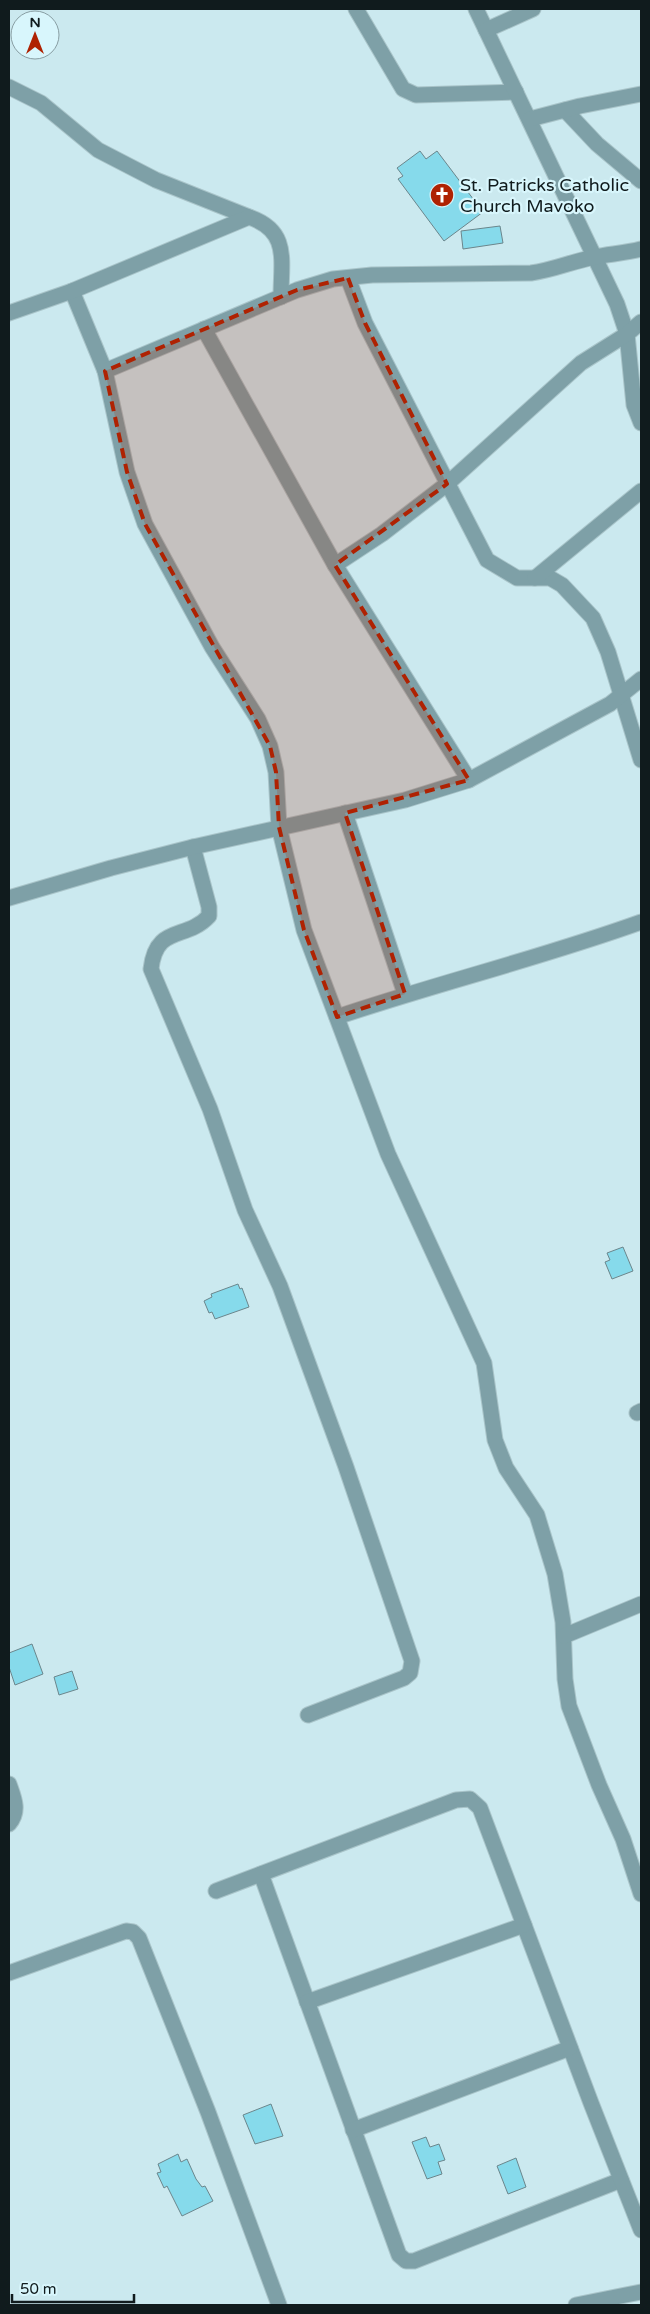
<svg xmlns="http://www.w3.org/2000/svg" width="650" height="2314" viewBox="0 0 650 2314" font-family="'Varela Round',sans-serif">
<style>
.building{fill:#86daeb;stroke:#6b868c}
.lines{fill:none;stroke-linecap:round;stroke-linejoin:round}
.street-casing{stroke:#a9c4c9;stroke-width:17}
.street{stroke:#7ea0a7;stroke-width:15}
.marked{fill:#af2202;fill-opacity:0.2;stroke:#af2202;stroke-width:4;stroke-dasharray:10 6;stroke-linejoin:round}
.labels{text-anchor:middle;dominant-baseline:central;stroke-width:4.5;stroke-linejoin:round;paint-order:stroke}
.poi-label{font-size:18px;fill:#101b1d;stroke:#d8f6fc;text-anchor:start}
</style>
<rect width="100%" height="100%" fill="#cbe9ef"/>
<g class="building">
<polygon points="420,151 426,159 437,151 483,212 444,241 398,179 403,176 397,168"/>
<polygon points="500,226 503,243 463,249 461,231"/>
<polygon points="623,1247 633,1271 612,1279 605,1262 610,1260 607,1253"/>
<polygon points="238,1284 240,1289 242,1288 249,1307 215,1319 212,1312 209,1313 204,1301 212,1297 211,1294"/>
<polygon points="32,1644 43,1674 15,1685 9,1667 9,1653"/>
<polygon points="72,1671 78,1689 59,1695 54,1677"/>
<polygon points="271,2104 283,2136 255,2144 243,2115"/>
<polygon points="426,2137 430,2147 439,2144 445,2160 438,2162 442,2174 427,2179 412,2142"/>
<polygon points="178,2154 181,2162 187,2159 196,2179 202,2187 205,2186 213,2201 182,2216 167,2186 164,2188 157,2173 161,2172 158,2164"/>
<polygon points="516,2158 526,2187 508,2194 497,2166"/>
</g>
<g class="lines">
<g class="street-casing">
<g id="street">
<polyline points="356,9 403,89 416,95 516,92"/>
<polyline points="476,9 617,304 627,334 634,405 641,423"/>
<polyline points="486,30 533,9"/>
<polyline points="9,87 41,103 98,150 156,180 249,217"/>
<polyline points="565,110 597,144 641,181"/>
<polyline points="530,119 580,106 641,94"/>
<polyline points="348,278 365,323 487,560 517,578 550,578 562,585 593,618 608,652 641,760"/>
<polyline points="72,291 105,371 127,472 145,524 212,647 258,719 270,746 276,772 279,827 304,930 388,1154 484,1363 495,1440 506,1468 537,1515 555,1574 563,1622 565,1679 569,1706 599,1785 623,1839 641,1894"/>
<path d="M9,313l63,-22 177,-74c41,14 32,43 32,80"/>
<polyline points="204,329 335,565 469,780"/>
<path d="M105,371l192,-81 36,-11 39,-4 159,-2c23,-3 42,-12 64,-16 15,-3 31,-4 46,-8"/>
<polyline points="335,565 382,534 447,484 581,363 627,334 641,322"/>
<polyline points="535,578 641,491"/>
<polyline points="345,813 405,994"/>
<path d="M193,847l16,60v9c-23,25 -53,8 -58,53l59,140 35,101 35,76 66,181 66,194 -2,12 -6,5 -96,37"/>
<polyline points="9,898 111,868 193,847 405,800 469,780 610,704 641,679"/>
<path d="M337,1017c101,-34 204,-59 304,-95"/>
<polyline points="637,1413 641,1411"/>
<polyline points="564,1636 641,1604"/>
<path d="M9,1784c5,14 11,27 0,40"/>
<polyline points="261,1874 399,2255 406,2261 414,2261 621,2180"/>
<polyline points="216,1891 456,1800 470,1799 480,1808 591,2103 641,2230"/>
<polyline points="9,1973 126,1931 133,1932 139,1938 208,2112 279,2305"/>
<polyline points="307,2002 524,1925"/>
<polyline points="353,2130 570,2048"/>
<polyline points="576,2305 641,2292"/>
</g>
</g>
<use href="#street" class="street"/>
</g>
<path class="marked" d="M348,278l17,45 82,161 -112,81 134,215 -124,33 60,181 -68,23 -33,-87 -25,-103 -3,-55 -6,-26 -125,-222 -18,-52 -22,-101 192,-81z"/>
<defs>
<g id="church-disc" transform="scale(1.25)"><circle r="9.5" fill="#af2202" stroke="#d8f6fc"/><path d="M-1.2-6h2.4v3.5h3.3v2.4h-3.3V6h-2.4V-.1h-3.3v-2.4h3.3Z" fill="#fff"/></g>
</defs>
<g fill-rule="evenodd">
<use href="#church-disc" x="442" y="195"/>
</g>
<g class="labels">
<g class="poi-label">
<text x="460" y="185">St. Patricks Catholic<tspan x="460" dy="21">Church Mavoko</tspan></text>
</g>
</g>
<rect width="650" height="2314" fill="none" stroke="#101b1d" stroke-width="20"/>
<g transform="translate(35 35)"><circle r="24" fill="#d8f6fc" stroke="#889ea3"/>
<path d="M0-4L9 19L0 12L-9 19Z" fill="#af2202"/>
<text y="-8" font-size="14" font-weight="bold" text-anchor="middle" fill="#101b1d">N</text>
</g>
<path d="M12 2294v8h122v-8" fill="none" stroke="#101b1d" stroke-width="2.5"/>
<text x="20" y="2294" font-size="15" fill="#101b1d" stroke="#d8f6fc" stroke-width="4" paint-order="stroke">50 m</text>
</svg>
